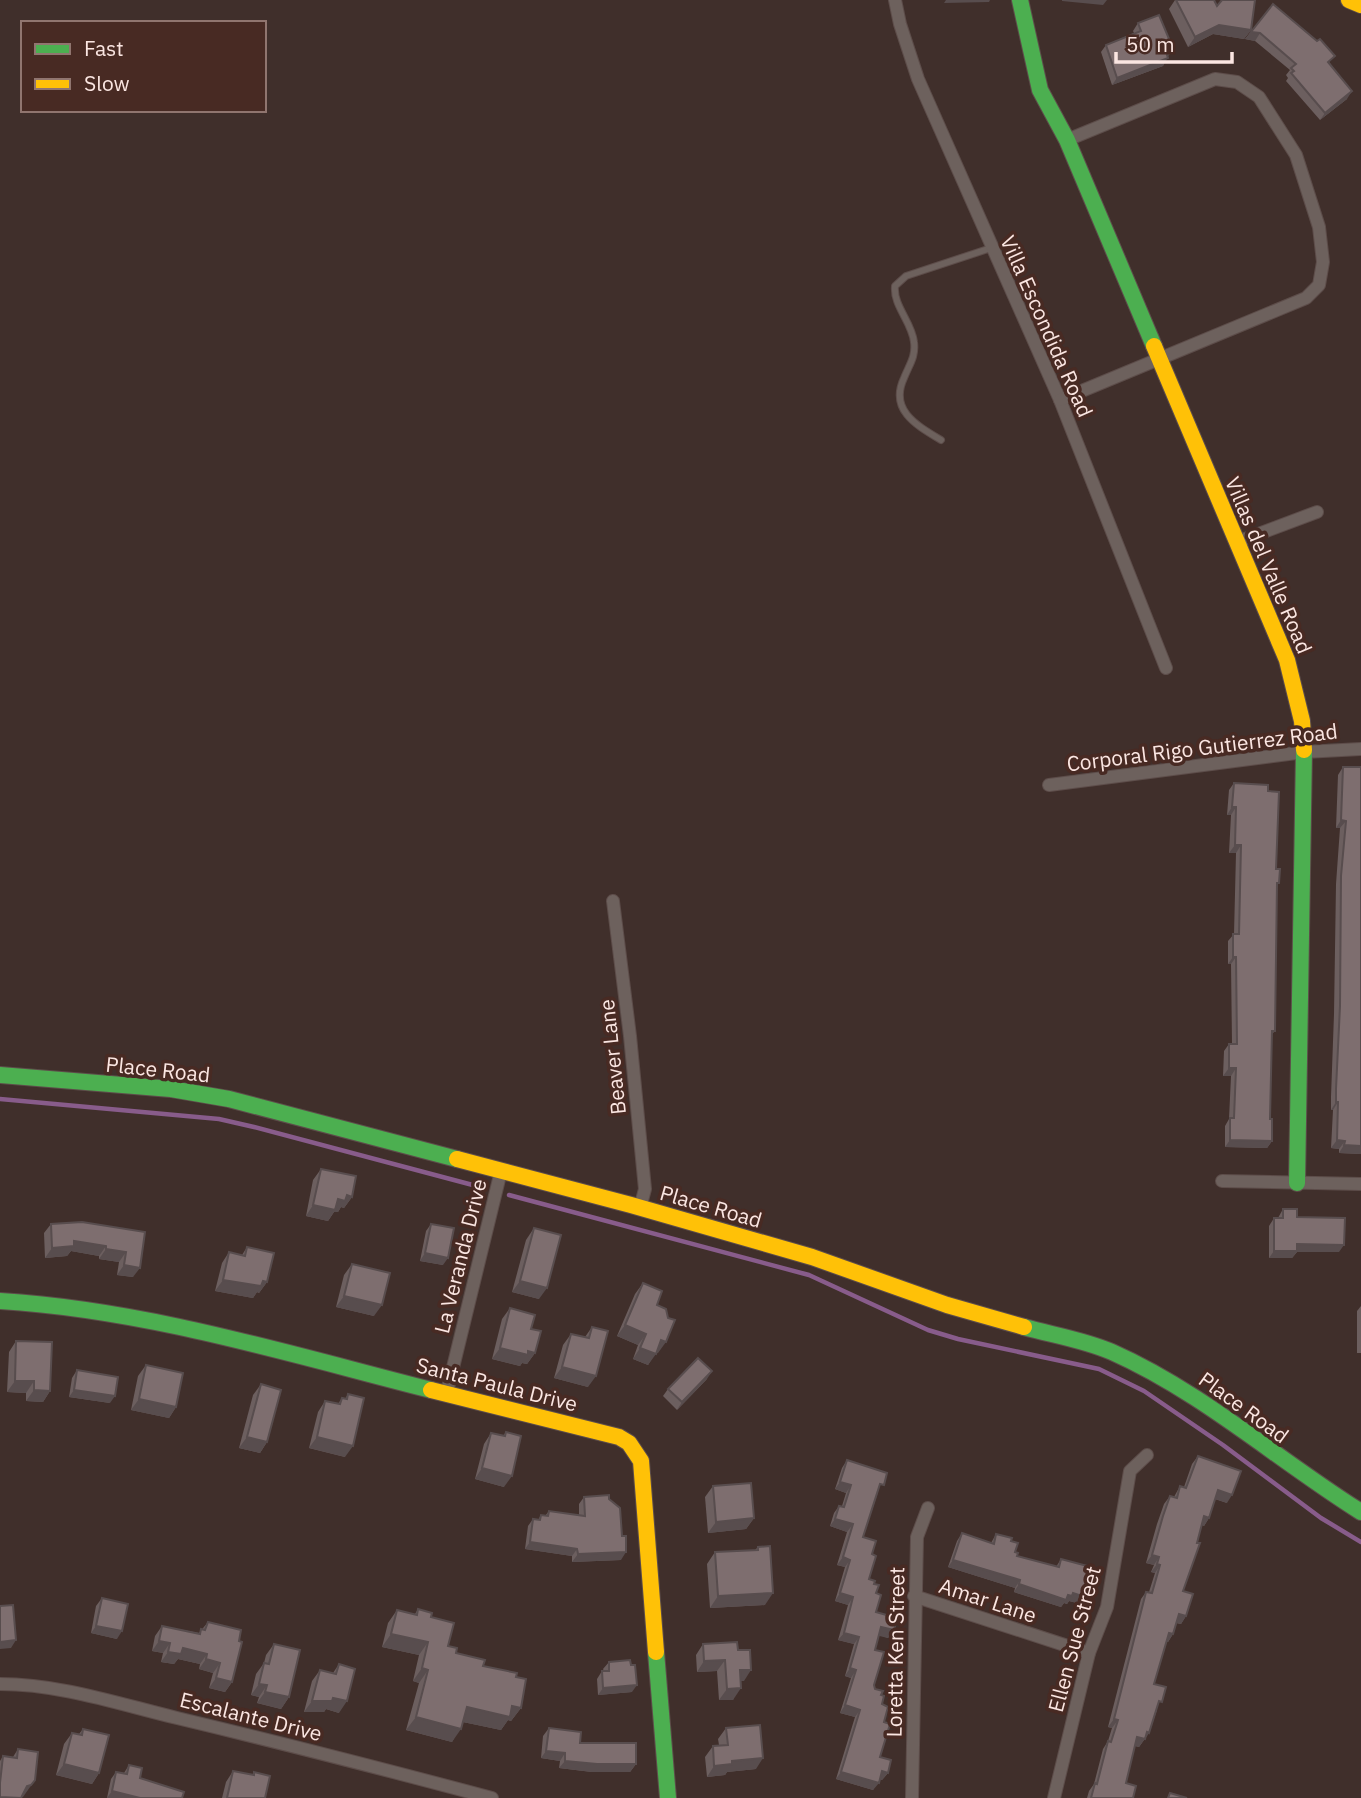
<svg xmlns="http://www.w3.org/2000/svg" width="1361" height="1798" viewBox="0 0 1361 1798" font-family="'IBM Plex Sans',sans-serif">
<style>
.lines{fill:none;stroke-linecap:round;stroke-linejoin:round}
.stream{stroke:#885c8b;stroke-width:4.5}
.lane-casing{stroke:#5d4d4a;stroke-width:8}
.street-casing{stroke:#5d4d4a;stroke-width:14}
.fast-casing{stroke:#5d4d4a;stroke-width:18}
.slow-casing{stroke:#5d4d4a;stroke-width:18}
.lane{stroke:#6d615d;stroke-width:6}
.street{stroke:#6d615d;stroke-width:12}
.fast{stroke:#4caf50;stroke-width:16}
.slow{stroke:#ffc107;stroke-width:16}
.wall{fill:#6c5f5f}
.shaded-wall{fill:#584d4e}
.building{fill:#7e6e6f;stroke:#584d4e;stroke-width:2}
.labels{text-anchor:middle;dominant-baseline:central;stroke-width:7;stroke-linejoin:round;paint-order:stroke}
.street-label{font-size:21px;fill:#fbe6e2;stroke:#482a23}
</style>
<rect width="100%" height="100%" fill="#402f2b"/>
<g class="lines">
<g class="stream">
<polyline points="0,1099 219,1119 254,1127 484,1188"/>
<polyline points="509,1195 809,1275 928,1330 958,1339 1099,1369 1144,1391 1223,1445 1321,1518 1361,1542"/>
</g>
<g class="lane-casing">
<path id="lane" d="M941,440c-25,-15 -52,-30 -37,-62 5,-13 12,-21 10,-36 -2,-20 -21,-36 -19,-56l11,-10 85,-28"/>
</g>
<g class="street-casing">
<g id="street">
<polyline points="895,0 900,24 918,79 1060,400 1166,668"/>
<polyline points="1060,400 1306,298 1319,285 1323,262 1319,227 1296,155 1259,97 1237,82 1215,79 1067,140"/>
<polyline points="1237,542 1317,512"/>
<polyline points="1049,785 1304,752 1361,749"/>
<polyline points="613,901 630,1036 645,1189 640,1208"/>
<polyline points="1222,1181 1361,1184"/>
<polyline points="447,1392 501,1171"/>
<polyline points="914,1596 1089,1653"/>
<path d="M0,1684c60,0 119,20 177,34 105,25 210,52 315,80"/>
<polyline points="912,1798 917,1537 928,1508"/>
<polyline points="1054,1798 1089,1653 1107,1607 1130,1471 1147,1455"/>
</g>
</g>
<g class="fast-casing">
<g id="fast">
<polyline points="1020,0 1040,90 1067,140 1154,346"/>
<polyline points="0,1075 171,1089 229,1099 457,1159"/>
<polyline points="1297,1183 1304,750"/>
<path d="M0,1301c147,9 289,53 431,89"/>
<path d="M1024,1327c29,8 61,13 88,25 90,40 166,108 249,160"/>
<polyline points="656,1652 668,1798"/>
</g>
</g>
<g class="slow-casing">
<g id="slow">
<polyline points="1349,0 1361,5"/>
<polyline points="1154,346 1287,660 1302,721 1304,750"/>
<polyline points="457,1159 631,1205 812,1257 947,1305 1024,1327"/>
<polyline points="431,1390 619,1437 629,1443 641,1461 656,1652"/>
</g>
</g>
<use href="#lane" class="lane"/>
<use href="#street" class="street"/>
<use href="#fast" class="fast"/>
<use href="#slow" class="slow"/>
</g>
<g class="wall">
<polygon points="1175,0 1214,0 1217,6 1251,30 1244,39 1213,34 1188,47 1169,9"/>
<polygon points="1273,4 1330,63 1347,99 1320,120 1286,81 1288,78 1286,75 1290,70 1255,41 1245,39"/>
<polygon points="1138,23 1169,50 1163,66 1112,85 1101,52 1106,45 1134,33 1133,31"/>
<polygon points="1343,767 1361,767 1361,1154 1339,1153 1339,1149 1331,1148 1333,1110 1331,1110 1331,1097 1334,1014 1336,884 1340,828 1336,828 1338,775"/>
<polygon points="1234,783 1268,791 1276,869 1277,886 1275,1031 1272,1034 1270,1119 1272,1141 1267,1148 1225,1147 1225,1126 1229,1119 1231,1076 1223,1076 1224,1051 1229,1044 1232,1044 1231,964 1228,964 1228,941 1234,934 1236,853 1229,853 1231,815 1227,815 1229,790"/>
<polygon points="321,1169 352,1197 344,1208 341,1207 338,1212 334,1212 328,1221 306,1216 313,1180"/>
<polygon points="1283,1209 1297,1217 1339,1252 1297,1252 1292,1258 1269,1258 1269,1226 1274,1218 1278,1218"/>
<polygon points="51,1224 145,1232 133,1277 117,1275 119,1262 99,1259 99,1256 71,1251 67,1256 45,1258 44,1233"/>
<polygon points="431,1224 443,1265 420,1261 426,1231"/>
<polygon points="534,1228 539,1299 512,1292 526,1240"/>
<polygon points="247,1247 267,1282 259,1293 257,1292 253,1298 215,1291 222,1263 229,1252 242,1255"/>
<polygon points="352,1264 374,1316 336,1307 344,1275"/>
<polygon points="643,1283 657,1305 658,1353 656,1352 648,1365 633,1359 638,1345 617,1336 635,1294"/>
<polygon points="1361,1306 1361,1353 1357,1353 1357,1311"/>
<polygon points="510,1308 531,1329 535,1353 527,1364 522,1363 520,1366 492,1359 502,1319"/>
<polygon points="592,1327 588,1387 554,1378 563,1345 571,1334 585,1337"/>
<polygon points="16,1341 50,1391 43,1402 26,1401 26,1393 7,1392 9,1352"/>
<polygon points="146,1365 176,1407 169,1418 131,1410 138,1376"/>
<polygon points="77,1370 110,1403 69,1397 72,1378"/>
<polygon points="707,1379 677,1410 663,1396 668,1389"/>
<polygon points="261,1384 267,1442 260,1453 239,1448 253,1395"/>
<polygon points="348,1394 345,1457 309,1448 318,1412 325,1401 338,1404 342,1398 345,1399"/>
<polygon points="506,1432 504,1487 475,1479 484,1444 491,1433 503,1436"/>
<polygon points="1198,1456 1227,1503 1215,1499 1209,1518 1204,1526 1202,1525 1183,1591 1186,1616 1181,1624 1176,1623 1173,1634 1168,1642 1166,1642 1154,1684 1157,1710 1149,1733 1139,1747 1135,1746 1126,1783 1133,1798 1087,1798 1089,1791 1094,1784 1103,1749 1108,1741 1112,1728 1108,1727 1141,1599 1146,1592 1149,1592 1155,1573 1151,1572 1154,1565 1146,1563 1157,1524 1164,1504 1170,1496 1174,1497 1180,1486 1184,1487 1192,1464"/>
<polygon points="847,1460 878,1492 863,1537 872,1554 869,1579 874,1584 876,1593 876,1612 894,1630 888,1638 879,1635 875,1650 874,1685 875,1689 881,1695 884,1722 880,1757 888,1773 882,1780 880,1779 873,1790 836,1779 855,1717 840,1713 851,1678 845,1676 854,1644 838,1640 848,1605 835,1601 845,1567 837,1565 847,1532 830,1526 834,1513 839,1506 842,1506 846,1493 835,1489 842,1468"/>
<polygon points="713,1486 754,1518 746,1529 708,1533 705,1497"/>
<polygon points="584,1497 621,1560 572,1562 572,1556 525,1549 528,1526 533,1519 538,1520 541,1515 545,1516 549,1511 579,1515 579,1504"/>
<polygon points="962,1533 991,1543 996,1534 1011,1541 1017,1556 1056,1567 1061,1559 1077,1603 1069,1601 1067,1604 1064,1603 1061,1607 1014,1592 1015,1588 948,1567 957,1541"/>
<polygon points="758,1547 765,1605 710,1608 707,1564 715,1552 755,1550"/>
<polygon points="102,1598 117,1639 91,1633 96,1606"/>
<polygon points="418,1609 431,1617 448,1646 456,1653 483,1666 516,1677 521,1708 511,1721 508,1720 501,1730 463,1722 452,1742 406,1730 419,1683 413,1681 419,1655 382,1647 388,1623 397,1610 415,1614"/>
<polygon points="208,1622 239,1641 232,1682 225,1692 209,1688 213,1673 199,1669 200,1664 178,1659 174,1664 161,1662 163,1653 152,1651 155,1636 162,1626 199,1633"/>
<polygon points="274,1644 289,1697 281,1709 257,1703 259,1697 251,1695 256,1674 264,1663 266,1655"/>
<polygon points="703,1644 738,1650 744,1681 740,1681 733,1700 719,1700 717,1671 697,1672 696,1655"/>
<polygon points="609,1662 631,1665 632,1692 598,1695 597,1679 602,1671 604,1671 603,1669"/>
<polygon points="339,1664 339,1713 326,1709 324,1712 304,1712 312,1681 320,1670 333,1673"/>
<polygon points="549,1728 580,1743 636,1764 630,1772 592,1772 559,1768 560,1761 541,1758 543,1736"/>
<polygon points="726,1728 756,1769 727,1772 725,1775 707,1777 705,1757 713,1746 719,1745 718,1739"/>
<polygon points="83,1729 99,1773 92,1784 56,1775 64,1744 72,1733 79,1734"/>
<polygon points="18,1749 23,1797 0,1798 0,1761 3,1756 13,1757"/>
<polygon points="129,1765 140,1778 182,1798 107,1798 111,1779 116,1772 124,1773"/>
<polygon points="233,1771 252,1775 254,1772 265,1798 222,1798 226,1782"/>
</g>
<g class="shaded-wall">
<polygon points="946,0 990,0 989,2 944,3"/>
<polygon points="1062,0 1107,0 1103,5 1062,1"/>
<polygon points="1219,25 1251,30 1244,39 1213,34 1188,47 1195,37"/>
<polygon points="1251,32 1260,33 1255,41 1245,39"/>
<polygon points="1170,53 1163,66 1112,85 1117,78"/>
<polygon points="1352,91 1347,99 1320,120 1325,113"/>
<polygon points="1232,807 1236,807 1231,815 1227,815"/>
<polygon points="1341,820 1346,821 1340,828 1336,828"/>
<polygon points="1235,845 1241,845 1236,853 1229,853"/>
<polygon points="1233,957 1236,957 1231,964 1228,964"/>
<polygon points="1229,1068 1236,1068 1231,1076 1223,1076"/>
<polygon points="1336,1102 1338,1102 1333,1110 1331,1110"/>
<polygon points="1230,1140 1272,1141 1267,1148 1225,1147"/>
<polygon points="1337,1140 1345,1141 1339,1149 1331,1148"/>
<polygon points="1344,1145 1361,1146 1361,1154 1339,1153"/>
<polygon points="347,1195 352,1197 344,1208 341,1207 338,1212 334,1212 328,1221 306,1216 313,1205 338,1199"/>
<polygon points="74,1241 106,1246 99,1256 71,1251 67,1256 45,1258 52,1248"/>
<polygon points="1297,1244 1344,1245 1339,1252 1297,1252 1292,1258 1269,1258 1274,1251"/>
<polygon points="106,1249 126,1252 119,1262 99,1259"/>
<polygon points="425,1253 448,1258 443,1265 420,1261"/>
<polygon points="124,1265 140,1268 133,1277 117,1275"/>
<polygon points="223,1280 263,1281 267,1282 259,1293 257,1292 253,1298 215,1291"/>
<polygon points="520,1281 547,1288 539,1299 512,1292"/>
<polygon points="344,1296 382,1305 374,1316 336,1307"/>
<polygon points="625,1325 646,1334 638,1345 617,1336"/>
<polygon points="661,1340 666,1342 658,1353 654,1351"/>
<polygon points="500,1348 528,1351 535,1353 527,1364 522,1363 520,1366 492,1359"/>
<polygon points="640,1348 656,1354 648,1365 633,1359"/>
<polygon points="562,1367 596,1376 588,1387 554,1378"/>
<polygon points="712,1371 707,1379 677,1410 682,1402"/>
<polygon points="15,1381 34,1381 26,1393 7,1392"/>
<polygon points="34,1390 50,1391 43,1402 26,1401"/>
<polygon points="74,1390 115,1396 110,1403 69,1397"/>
<polygon points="139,1399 176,1407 169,1418 131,1410"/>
<polygon points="247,1437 267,1442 260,1453 239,1448"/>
<polygon points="317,1437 353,1446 345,1457 309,1448"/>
<polygon points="482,1468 512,1476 504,1487 475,1479"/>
<polygon points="840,1482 851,1485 846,1493 835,1489"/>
<polygon points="1218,1490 1232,1495 1227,1503 1212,1498"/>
<polygon points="1204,1516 1209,1518 1204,1526 1199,1524"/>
<polygon points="754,1518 746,1529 708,1533 716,1522"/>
<polygon points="835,1519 853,1524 847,1532 830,1526"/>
<polygon points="530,1542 577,1549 572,1556 525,1549"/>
<polygon points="626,1552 621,1560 572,1562 578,1554"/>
<polygon points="1152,1555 1159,1557 1154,1565 1146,1563"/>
<polygon points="843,1557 850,1560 845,1567 837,1565"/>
<polygon points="953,1560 1020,1580 1015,1588 948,1567"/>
<polygon points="1157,1564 1160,1565 1155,1573 1151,1572"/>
<polygon points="1019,1584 1068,1595 1073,1593 1082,1596 1077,1603 1069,1601 1067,1604 1064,1603 1061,1607 1014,1592"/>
<polygon points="773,1593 765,1605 710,1608 718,1596"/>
<polygon points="840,1593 853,1597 848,1605 835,1601"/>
<polygon points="1179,1614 1186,1616 1181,1624 1173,1622"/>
<polygon points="96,1626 122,1631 117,1639 91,1633"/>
<polygon points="881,1627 894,1630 888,1638 875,1635"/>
<polygon points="844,1633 859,1637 854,1644 838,1640"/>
<polygon points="1169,1633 1173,1634 1168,1642 1163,1641"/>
<polygon points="391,1634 428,1642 419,1655 382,1647"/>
<polygon points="16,1640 11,1648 0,1649 0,1642"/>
<polygon points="159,1641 170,1643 163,1653 152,1651"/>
<polygon points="183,1648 207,1654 200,1664 178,1659 174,1664 161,1662 168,1652"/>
<polygon points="206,1659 220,1663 213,1673 199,1669"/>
<polygon points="725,1660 717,1671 697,1672 704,1661"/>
<polygon points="422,1668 428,1670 419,1683 413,1681"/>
<polygon points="850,1668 856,1670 851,1678 845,1676"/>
<polygon points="740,1670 751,1670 744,1681 732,1681"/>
<polygon points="216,1678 232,1682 225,1692 209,1688"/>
<polygon points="259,1684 267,1685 259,1697 251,1695"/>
<polygon points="637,1685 632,1692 598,1695 603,1688"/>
<polygon points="741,1688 733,1700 719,1700 727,1689"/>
<polygon points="265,1692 289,1697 281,1709 257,1703"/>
<polygon points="333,1698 347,1701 339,1713 326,1709 324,1712 304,1712 312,1701"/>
<polygon points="845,1705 860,1710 855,1717 840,1713"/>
<polygon points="512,1706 521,1708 511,1721 508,1720 501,1730 458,1721 467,1707"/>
<polygon points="416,1717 461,1729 452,1742 406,1730"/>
<polygon points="1114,1719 1118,1720 1112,1728 1108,1727"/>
<polygon points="1147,1732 1149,1733 1139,1747 1132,1745 1137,1737"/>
<polygon points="546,1751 565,1753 560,1761 541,1758"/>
<polygon points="763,1758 756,1769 727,1772 725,1775 707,1777 714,1766 732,1761"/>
<polygon points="565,1761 636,1764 630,1772 592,1772 559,1768"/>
<polygon points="64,1764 99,1773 92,1784 56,1775"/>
<polygon points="882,1771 888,1773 882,1780 877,1778"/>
<polygon points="841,1772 879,1783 873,1790 836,1779"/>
<polygon points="35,1780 23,1797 19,1797 27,1786"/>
<polygon points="112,1791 140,1798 107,1798"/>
</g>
<g class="building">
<polygon points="1176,0 1214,0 1217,6 1222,0 1255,0 1251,30 1219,25 1195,37"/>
<polygon points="1273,4 1317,41 1320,39 1335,56 1328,62 1352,91 1325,113 1291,73 1294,71 1291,68 1296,64 1260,33 1251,32"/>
<polygon points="1159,15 1172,46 1168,48 1170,53 1167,55 1168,58 1117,78 1106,45 1141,31 1138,23"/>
<polygon points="1343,767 1361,767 1361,1146 1344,1145 1345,1141 1337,1140 1338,1102 1336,1102 1336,1089 1340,1006 1341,876 1346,821 1341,820"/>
<polygon points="1234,783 1268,785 1268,791 1279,792 1276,869 1280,869 1279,883 1277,883 1275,1031 1272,1031 1270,1119 1272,1119 1272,1141 1230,1140 1230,1118 1234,1118 1236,1068 1229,1068 1229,1044 1237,1044 1236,957 1233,957 1233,934 1239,934 1241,845 1235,845 1236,807 1232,807"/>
<polygon points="321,1169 356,1176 352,1197 347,1195 345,1201 338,1199 335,1210 313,1205"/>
<polygon points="1283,1209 1297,1209 1297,1217 1345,1218 1344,1245 1297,1244 1297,1251 1274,1251 1274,1218 1283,1218"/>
<polygon points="82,1222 145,1232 140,1268 124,1265 126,1252 106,1249 106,1246 74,1241 74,1246 52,1248 51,1224"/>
<polygon points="431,1224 454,1228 448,1258 425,1253"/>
<polygon points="534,1228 561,1235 547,1288 520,1281"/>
<polygon points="247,1247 274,1253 267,1282 263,1281 261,1286 223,1280 229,1252 245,1256"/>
<polygon points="352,1264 390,1273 382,1305 344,1296"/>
<polygon points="643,1283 662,1291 657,1305 666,1309 668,1318 675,1320 666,1342 661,1340 656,1354 640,1348 646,1334 625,1325"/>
<polygon points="510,1308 535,1315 531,1329 541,1331 535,1353 528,1351 528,1355 500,1348"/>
<polygon points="592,1327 608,1331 596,1376 562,1367 571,1334 589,1338"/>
<polygon points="16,1341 52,1342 50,1391 34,1390 34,1381 15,1381"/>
<polygon points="698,1358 712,1371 682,1402 668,1389"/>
<polygon points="146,1365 183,1373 176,1407 139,1399"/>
<polygon points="77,1370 118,1377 115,1396 74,1390"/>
<polygon points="261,1384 281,1390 267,1442 247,1437"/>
<polygon points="348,1394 364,1398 353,1446 317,1437 325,1401 340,1404 342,1398 347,1399"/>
<polygon points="506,1432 521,1436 512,1476 482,1468 491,1433 505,1436"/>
<polygon points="1198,1456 1241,1471 1232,1495 1218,1490 1209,1518 1204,1516 1197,1543 1200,1543 1183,1591 1193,1594 1186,1616 1179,1614 1173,1634 1169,1633 1154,1684 1166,1687 1162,1702 1159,1701 1149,1733 1147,1732 1145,1739 1137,1737 1126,1783 1136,1786 1133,1798 1091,1798 1095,1783 1097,1784 1108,1741 1111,1742 1118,1720 1114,1719 1146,1592 1152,1593 1160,1565 1157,1564 1159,1557 1152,1555 1163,1516 1170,1496 1177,1498 1180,1486 1186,1488"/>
<polygon points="847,1460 887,1473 884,1485 880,1484 863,1537 876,1541 872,1554 876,1556 869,1579 875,1581 874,1584 879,1585 876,1593 881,1595 876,1612 897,1618 894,1630 881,1627 875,1650 884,1652 874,1685 875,1689 883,1691 881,1695 884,1696 882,1704 888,1707 884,1722 890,1724 880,1757 891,1760 888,1773 882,1771 879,1783 841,1772 860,1710 845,1705 856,1670 850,1668 859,1637 844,1633 853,1597 840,1593 850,1560 843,1557 853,1524 835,1519 839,1506 844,1507 851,1485 840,1482"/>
<polygon points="751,1483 754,1518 716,1522 713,1486"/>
<polygon points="609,1495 609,1499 620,1508 622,1536 626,1536 626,1552 578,1554 577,1549 530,1542 533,1519 540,1520 541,1515 548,1516 549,1511 585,1516 584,1497"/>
<polygon points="962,1533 994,1544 996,1534 1012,1538 1011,1541 1018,1543 1015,1552 1018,1553 1017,1556 1059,1567 1061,1559 1091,1567 1082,1596 1073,1593 1072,1596 1068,1595 1066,1600 1019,1584 1020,1580 953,1560"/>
<polygon points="770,1546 773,1593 718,1596 715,1552 758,1550 758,1547"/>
<polygon points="102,1598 128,1604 122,1631 96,1626"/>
<polygon points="13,1605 16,1640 0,1642 0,1606"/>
<polygon points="418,1609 432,1613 431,1617 454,1623 448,1646 457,1648 456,1653 485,1660 483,1666 517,1673 516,1677 526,1679 521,1708 512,1706 510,1717 467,1707 461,1729 416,1717 428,1670 422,1668 428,1642 391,1634 397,1610 417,1615"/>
<polygon points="208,1622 241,1630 239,1641 242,1642 232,1682 216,1678 220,1663 206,1659 207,1654 183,1648 181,1654 168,1652 170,1643 159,1641 162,1626 200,1634 201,1629 205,1630"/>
<polygon points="737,1642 738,1650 750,1650 751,1670 740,1670 741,1688 727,1689 725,1660 704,1661 703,1644"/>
<polygon points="274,1644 300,1650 289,1697 265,1692 267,1685 259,1684 264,1663 269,1664"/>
<polygon points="630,1660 631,1665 635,1665 637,1685 603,1688 602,1671 609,1671 609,1662"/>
<polygon points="339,1664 355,1669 347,1701 333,1698 332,1701 312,1701 320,1670 336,1674"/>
<polygon points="760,1725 763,1758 732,1761 732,1764 714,1766 713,1746 728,1745 726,1728"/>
<polygon points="549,1728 581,1732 580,1743 636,1743 636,1764 597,1764 565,1761 565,1753 546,1751"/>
<polygon points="83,1729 109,1735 99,1773 64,1764 72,1733 82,1735"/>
<polygon points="18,1749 38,1752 35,1780 31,1785 27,1786 21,1798 0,1797 0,1783 3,1756 17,1758"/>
<polygon points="129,1765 142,1768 140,1778 184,1792 182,1798 140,1798 112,1791 116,1772 127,1774"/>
<polygon points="233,1771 254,1775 254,1772 270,1776 265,1798 227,1798"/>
<polygon points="1170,1793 1187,1798 1168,1798"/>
</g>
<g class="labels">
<g class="street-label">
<text transform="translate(1047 326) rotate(66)">Villa Escondida Road</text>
<text transform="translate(1269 565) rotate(67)">Villas del Valle Road</text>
<text transform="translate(1202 747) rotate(-7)">Corporal Rigo Gutierrez Road</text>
<text transform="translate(612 1057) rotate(-96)">Beaver Lane</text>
<text transform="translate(158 1069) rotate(6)">Place Road</text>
<text transform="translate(711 1206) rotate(16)">Place Road</text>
<text transform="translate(460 1256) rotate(-76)">La Veranda Drive</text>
<text transform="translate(497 1384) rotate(14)">Santa Paula Drive</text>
<text transform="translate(1244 1407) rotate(36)">Place Road</text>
<text transform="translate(988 1600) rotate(18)">Amar Lane</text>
<text transform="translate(1074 1639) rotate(-75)">Ellen Sue Street</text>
<text transform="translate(895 1652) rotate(-89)">Loretta Ken Street</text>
<text transform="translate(251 1716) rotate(14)">Escalante Drive</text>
</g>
</g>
<rect x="21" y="21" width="245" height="91" fill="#482a23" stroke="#90756f" stroke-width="2"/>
<rect x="35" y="44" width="35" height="10" fill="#4caf50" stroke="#90756f" stroke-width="2"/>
<text x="84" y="56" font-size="21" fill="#fbe6e2">Fast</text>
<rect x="35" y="79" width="35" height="10" fill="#ffc107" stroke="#90756f" stroke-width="2"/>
<text x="84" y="91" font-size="21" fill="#fbe6e2">Slow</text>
<path d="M1116 52v10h116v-10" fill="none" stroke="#fbe6e2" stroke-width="3.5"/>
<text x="1126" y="52" font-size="21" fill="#fbe6e2" stroke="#482a23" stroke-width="5" paint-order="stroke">50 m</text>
</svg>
